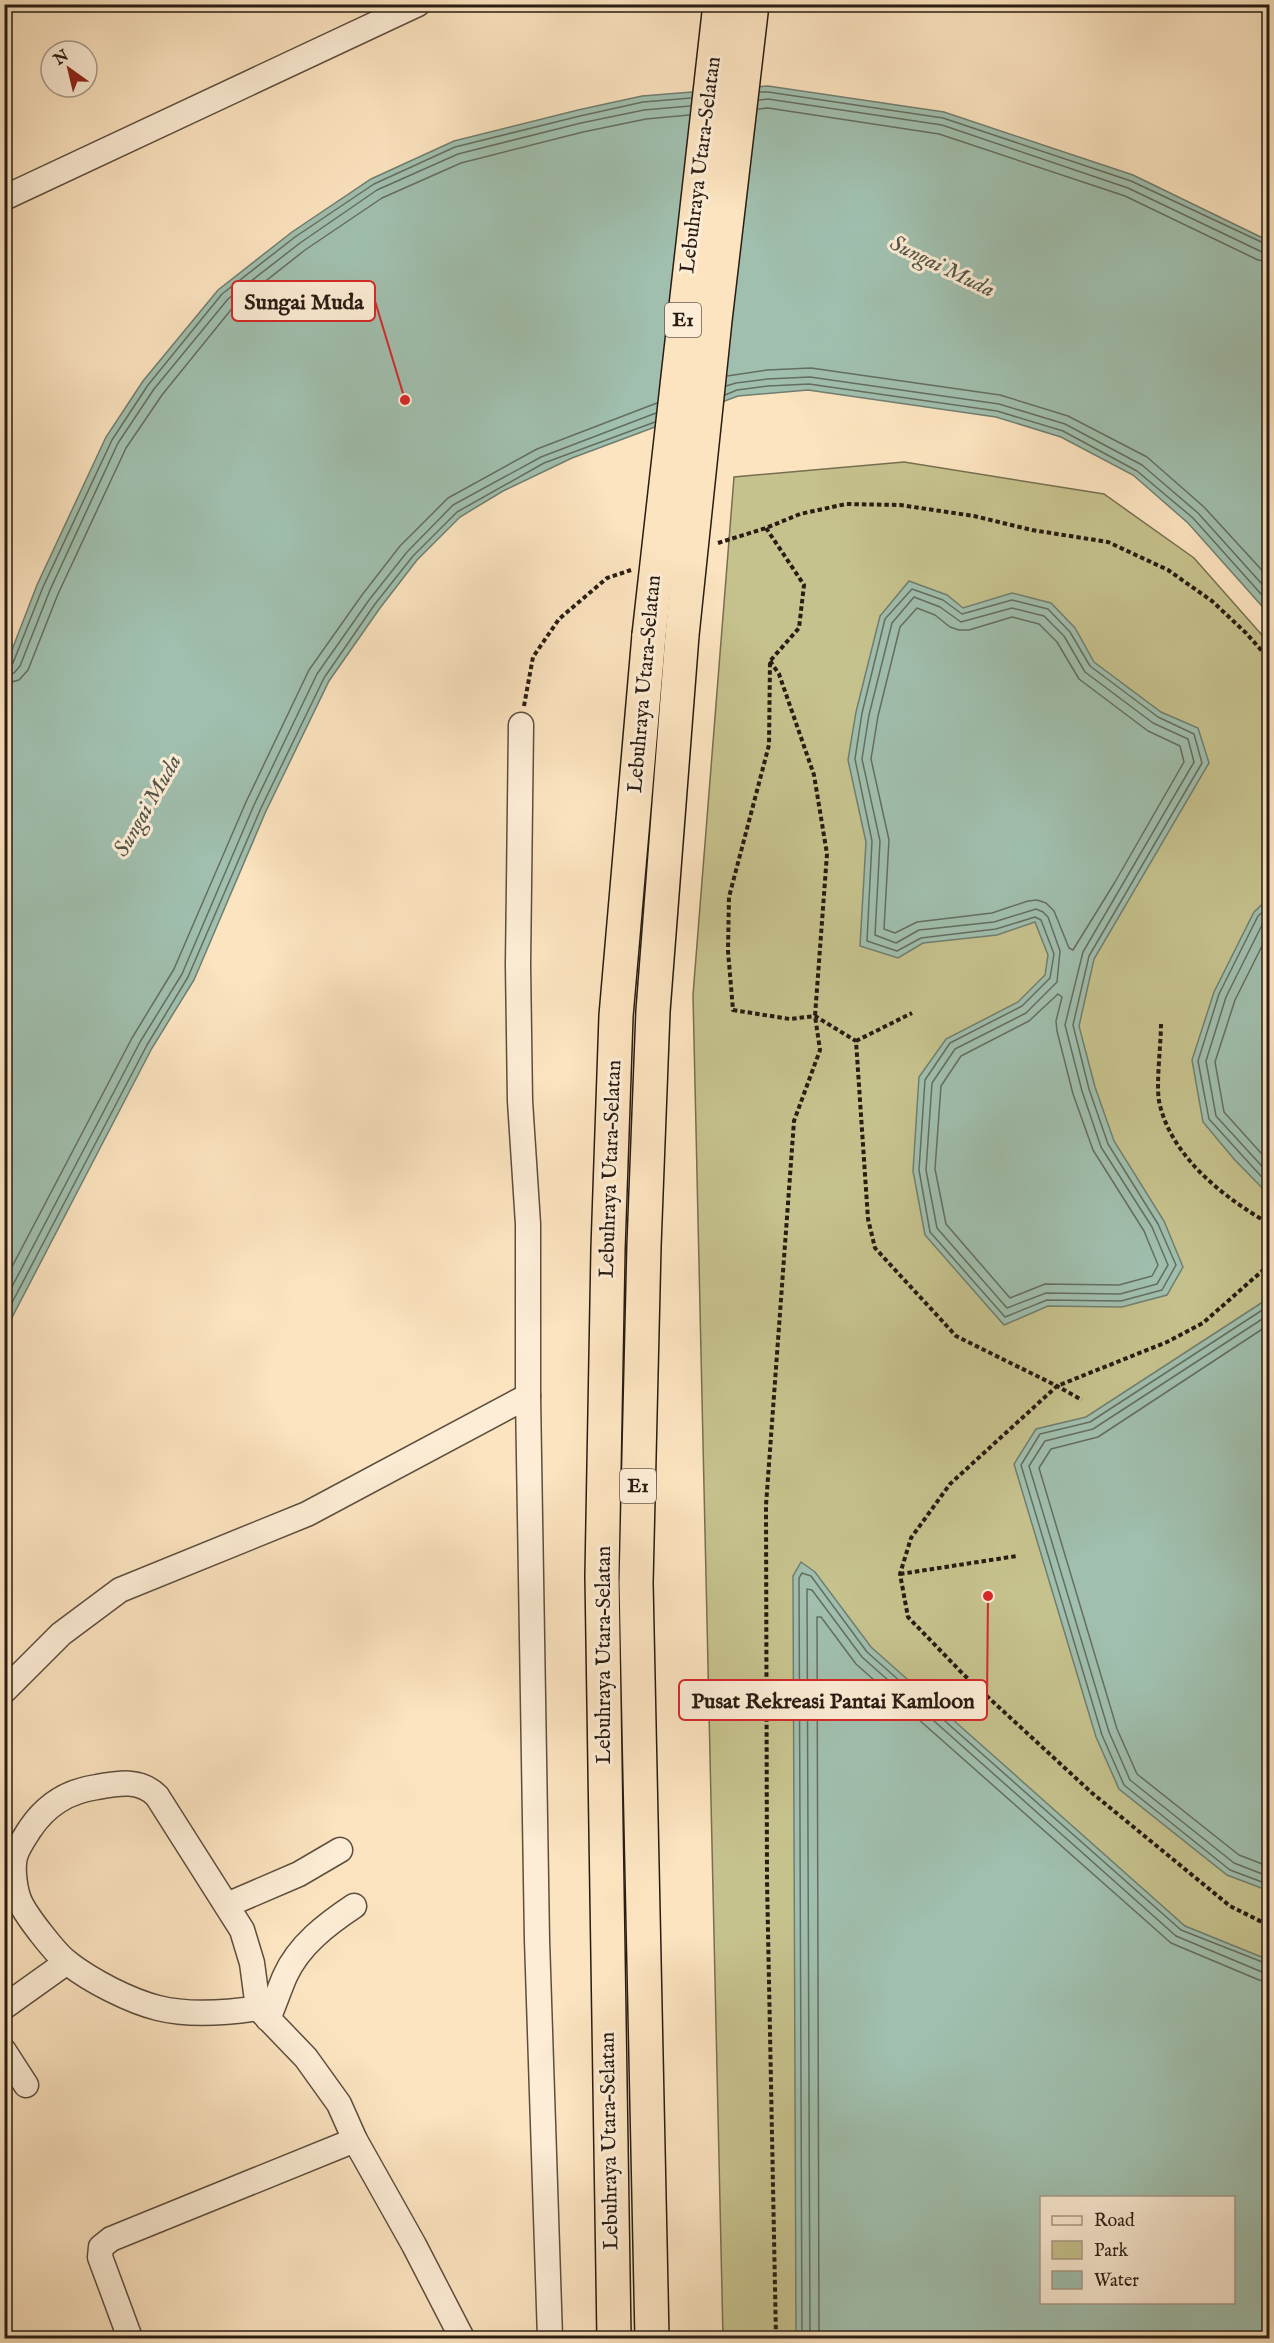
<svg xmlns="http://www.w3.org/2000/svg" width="1274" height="2343" viewBox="0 0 1274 2343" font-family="'IM FELL English',serif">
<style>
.green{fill:#c6c28d;stroke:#776f50;stroke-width:1.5;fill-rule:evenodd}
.water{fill:#a0bfae;stroke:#707e70;stroke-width:1.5;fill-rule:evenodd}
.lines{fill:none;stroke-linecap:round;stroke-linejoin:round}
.shore{stroke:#646e60;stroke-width:1.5}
.street-casing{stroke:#5d4e3e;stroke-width:27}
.highway-casing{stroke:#281c13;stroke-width:36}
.path{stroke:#281c13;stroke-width:4;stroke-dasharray:4.5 3;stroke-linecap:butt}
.street{stroke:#fdedd6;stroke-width:24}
.highway{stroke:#fce4c0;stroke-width:33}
.highway-bridge-casing{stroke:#281c13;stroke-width:36;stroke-linecap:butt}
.highway-bridge{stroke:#fce4c0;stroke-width:33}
.labels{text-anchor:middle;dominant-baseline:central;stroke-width:6;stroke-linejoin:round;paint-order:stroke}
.shield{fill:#fdedd6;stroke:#685b4e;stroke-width:1.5}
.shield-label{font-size:20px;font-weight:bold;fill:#281c13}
.street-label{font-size:21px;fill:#281c13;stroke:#fdedd6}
.water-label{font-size:22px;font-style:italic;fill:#525549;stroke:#fdedd6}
.leader{fill:none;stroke:#d62828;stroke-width:2}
.callout-dot{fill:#d62828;stroke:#fdedd6;stroke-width:2}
.callout{fill:#fdedd6;stroke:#d62828;stroke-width:2}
.callout-label{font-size:22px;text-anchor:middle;font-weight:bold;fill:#281c13}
</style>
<rect width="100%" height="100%" fill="#fce4c0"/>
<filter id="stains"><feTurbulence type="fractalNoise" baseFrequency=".00333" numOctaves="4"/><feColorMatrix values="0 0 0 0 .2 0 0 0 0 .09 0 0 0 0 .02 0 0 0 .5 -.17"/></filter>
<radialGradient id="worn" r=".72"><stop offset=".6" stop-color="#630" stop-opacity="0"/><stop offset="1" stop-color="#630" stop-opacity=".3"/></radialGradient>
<path class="green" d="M904,462l200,32 90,64 75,85v1695h-546l-30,-1343 41,-518zM1042,2198h192v104h-192z"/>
<g class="water">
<polygon points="768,86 944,112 1133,175 1269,241 1269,614 1188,523 1133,475 1061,437 996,417 808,390 738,396 572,458 503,491 460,517 417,560 380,608 329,681 266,811 194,980 152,1048 5,1331 5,668 37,585 106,437 143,381 218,290 292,232 371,179 454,141 578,110 642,96"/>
<polygon points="909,581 947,595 963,608 1012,593 1051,603 1075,628 1094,662 1161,712 1198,728 1209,763 1094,959 1079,1026 1095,1087 1114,1141 1164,1221 1183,1267 1167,1295 1122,1307 1048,1306 1004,1325 925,1235 913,1171 919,1077 946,1039 1018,1002 1045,975 1048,955 1035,922 997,935 923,943 898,958 860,946 866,842 848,760 856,712 880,616"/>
<polygon points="1269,898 1269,1195 1234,1159 1203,1122 1192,1060 1214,992 1254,912"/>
<polygon points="1269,1298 1269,1891 1227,1875 1119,1789 1096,1737 1014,1464 1036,1429 1086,1417"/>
<path d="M801,1562l14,10 56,75 314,279 84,34v378h-473l-3,-762zM1042,2198h192v104h-192z"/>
</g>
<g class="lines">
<g class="shore">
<polyline points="760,92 768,92 943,118 1131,181 1270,246"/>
<polyline points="759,100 768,99 942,125 1128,188 1262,252 1270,253"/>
<polyline points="758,109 768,108 939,134 1125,196 1258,260 1270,262"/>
<polyline points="727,376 767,370 811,368 1000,395 1068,416 1147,457 1204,507 1270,579"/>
<polyline points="726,386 736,383 767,379 810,377 999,404 1065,424 1142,465 1198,513 1270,593"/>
<polyline points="725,395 737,390 768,386 809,384 997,411 1063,431 1137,471 1193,518 1270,604"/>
<polygon points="912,589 943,600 962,614 1012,600 1048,609 1070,632 1090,666 1158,717 1194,734 1202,763 1089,956 1073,1025 1089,1089 1108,1144 1158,1224 1176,1265 1162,1290 1121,1301 1047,1300 1005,1317 930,1232 919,1170 925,1080 950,1043 1022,1006 1050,978 1054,954 1041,920 1035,917 996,929 921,938 897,951 867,941 872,841 855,759 862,713 885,619"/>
<polygon points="914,597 940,607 961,622 1012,608 1044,616 1064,636 1085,672 1153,723 1188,739 1194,762 1083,952 1065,1025 1082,1091 1101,1147 1152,1227 1168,1265 1157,1284 1120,1294 1046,1293 1007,1308 937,1228 926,1170 932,1083 955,1049 1026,1013 1057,982 1060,951 1048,917 1043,912 1036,909 994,922 919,930 896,943 875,935 880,841 862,759 869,715 892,623"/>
<polygon points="917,608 935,615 950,627 959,630 969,630 1012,617 1039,624 1057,642 1079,679 1148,731 1180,746 1184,762 1115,882 1073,950 1069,948 1054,911 1046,903 1037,900 1028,901 992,913 917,922 895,933 884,929 889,840 871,759 878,716 900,627"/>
<polyline points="4,667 13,663 43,587 112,440 148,385 222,294 295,237 374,184 455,147 580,116 643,102 691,98"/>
<polyline points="4,675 14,673 20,666 50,590 118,443 154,389 228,299 300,243 377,190 458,154 581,123 644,110 690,106"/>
<polyline points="4,684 19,680 28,670 58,594 126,448 162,395 234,306 305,250 382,198 461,163 583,132 646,119 689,115"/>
<polyline points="1270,906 1258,916 1219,994 1198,1061 1209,1119 1270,1186"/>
<polyline points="1270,916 1264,921 1226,997 1206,1061 1216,1116 1270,1175"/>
<polyline points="1270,930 1235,1000 1215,1062 1224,1112 1270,1163"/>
<polygon points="1058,994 1062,997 1056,1021 1057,1031 1073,1094 1093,1150 1144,1231 1158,1265 1152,1276 1119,1285 1045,1284 1010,1298 946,1224 935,1169 941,1086 961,1056 1029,1021"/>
<polyline points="4,1282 132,1038 174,969 246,802 309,670 362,595 400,546 448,498 537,449 657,403"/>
<polyline points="4,1302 140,1042 182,974 254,805 317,674 369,600 407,552 453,505 541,457 656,413"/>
<polyline points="1270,1305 1090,1422 1040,1434 1021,1465 1102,1735 1124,1785 1230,1870 1270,1885"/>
<polyline points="1270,1314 1093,1429 1045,1441 1029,1466 1109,1732 1130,1780 1234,1863 1270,1877"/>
<polyline points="4,1318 147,1045 188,977 261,808 324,678 375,604 413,556 457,512 544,463 655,422"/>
<polyline points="1270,1324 1098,1437 1051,1449 1039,1468 1117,1729 1137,1774 1239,1855 1270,1867"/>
<polyline points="802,2338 799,1578 802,1573 811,1576 867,1652 1181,1930 1270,1965"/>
<polyline points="810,2338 807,1589 812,1590 862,1657 1176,1936 1262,1972 1270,1973"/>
<polyline points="819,2338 817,1617 821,1617 856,1664 1171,1943 1259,1980 1270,1982"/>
</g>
<g class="street-casing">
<g id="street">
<polyline points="4,198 418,4"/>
<polyline points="521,725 518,965 520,1101 528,1224 528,1396 537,1940 550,2338"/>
<polyline points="4,1691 61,1634 120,1590 307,1514 528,1396"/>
<polyline points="227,1905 299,1874 340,1850"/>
<polyline points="4,2007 67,1962"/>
<path d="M258,2008c-32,5 -68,8 -100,0 -28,-7 -67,-27 -90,-45 -12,-9 -41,-46 -48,-61 -5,-11 -8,-33 -5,-45 2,-9 10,-20 15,-28 16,-24 38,-38 67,-42 22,-4 43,-8 60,9l85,134 10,33 6,45 48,50 33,46 16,36 59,105 48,93"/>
<path d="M268,2019c6,-14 11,-29 17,-43 14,-31 42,-52 69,-70"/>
<polyline points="4,2051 26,2085"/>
<polyline points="130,2338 100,2257 101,2247 111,2239 355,2140"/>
</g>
</g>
<g class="highway-casing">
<g id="highway">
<polyline points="614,2338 602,1576 608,1249 616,1016 649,635"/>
<polyline points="652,2338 636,1583 644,1246 653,1011 682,635"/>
</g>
</g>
<g class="path">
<polyline points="766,528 804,585 799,628 770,661 769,745 729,897 728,951 733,1010 790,1019 815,1016 856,1041 868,1219 875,1248 956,1336 1057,1386 1082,1400"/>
<polyline points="718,543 766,528 800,514 846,504 900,505 974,516 1032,530 1108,542 1168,570 1212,601 1246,633 1270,660"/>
<polyline points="770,661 779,674 814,775 827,854 815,1016 820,1050 794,1121 766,1505 767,1880 776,2338"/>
<polyline points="524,706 533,657 559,619 607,578 631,570"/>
<path d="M1161,1024c0,20 -5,59 -2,77 11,55 65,97 111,123"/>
<polyline points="856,1041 912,1013"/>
<polyline points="1270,1264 1203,1323 1167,1342 1057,1386 950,1484 911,1538 900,1574 908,1617 964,1675 1092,1793 1230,1906 1270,1926"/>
<polyline points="900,1574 1017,1556"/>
</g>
<use href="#street" class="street"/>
<use href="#highway" class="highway"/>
<g class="highway-bridge-casing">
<g id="highway-bridge">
<polyline points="649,635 720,4"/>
<polyline points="682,635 715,320 752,4"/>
</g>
</g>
<use href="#highway-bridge" class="highway-bridge"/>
</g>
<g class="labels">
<g class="shield">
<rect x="665" y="303" width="36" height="34" rx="4.5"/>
<rect x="620" y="1469" width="36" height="34" rx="4.5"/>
</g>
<g class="shield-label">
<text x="683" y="320">E1</text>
<text x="638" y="1486">E1</text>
</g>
<g class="street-label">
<text transform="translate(701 165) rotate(-83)">Lebuhraya Utara–Selatan</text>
<text transform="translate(645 684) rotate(-85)">Lebuhraya Utara–Selatan</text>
<text transform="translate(611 1169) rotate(-88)">Lebuhraya Utara–Selatan</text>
<text transform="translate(604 1655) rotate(-90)">Lebuhraya Utara–Selatan</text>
<text transform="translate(610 2141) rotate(-91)">Lebuhraya Utara–Selatan</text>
</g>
<g class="water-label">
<text transform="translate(942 267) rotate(26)">Sungai Muda</text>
<text transform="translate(148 806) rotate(-60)">Sungai Muda</text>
</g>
</g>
<path class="leader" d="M405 400L375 301M988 1596L987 1700"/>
<g class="callout-dot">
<circle cx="405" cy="400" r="6"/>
<circle cx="988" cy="1596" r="6"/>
</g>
<g class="callout">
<rect x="232" y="281" width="143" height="40" rx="6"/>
<rect x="679" y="1680" width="308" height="40" rx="6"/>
</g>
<g class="callout-label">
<text x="304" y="309">Sungai Muda</text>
<text x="833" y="1708">Pusat Rekreasi Pantai Kamloon</text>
</g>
<rect width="1274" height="2343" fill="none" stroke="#fce4c0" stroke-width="24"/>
<rect x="6" y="6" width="1262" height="2331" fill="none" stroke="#281c13" stroke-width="3"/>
<rect x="12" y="12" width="1250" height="2319" fill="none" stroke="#281c13" stroke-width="1.5"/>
<rect x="1040" y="2196" width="195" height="108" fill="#fdedd6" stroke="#a89988" stroke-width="1.5"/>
<rect x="1052" y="2216" width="30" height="9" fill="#fdedd6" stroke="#a89988" stroke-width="1.5"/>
<text x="1094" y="2226" font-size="18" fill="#281c13">Road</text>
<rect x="1052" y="2241" width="30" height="18" fill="#c6c28d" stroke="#a89988" stroke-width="1.5"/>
<text x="1094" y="2256" font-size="18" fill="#281c13">Park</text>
<rect x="1052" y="2271" width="30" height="18" fill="#a0bfae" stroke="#a89988" stroke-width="1.5"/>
<text x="1094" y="2286" font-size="18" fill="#281c13">Water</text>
<g transform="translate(69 69) rotate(326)"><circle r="28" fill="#fdedd6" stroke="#a89988" stroke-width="1.5"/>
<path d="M0-4.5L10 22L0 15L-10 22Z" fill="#8f2418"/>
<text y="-9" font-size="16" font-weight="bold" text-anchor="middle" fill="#281c13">N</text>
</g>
<rect width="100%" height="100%" filter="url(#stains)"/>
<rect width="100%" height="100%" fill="url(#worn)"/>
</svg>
